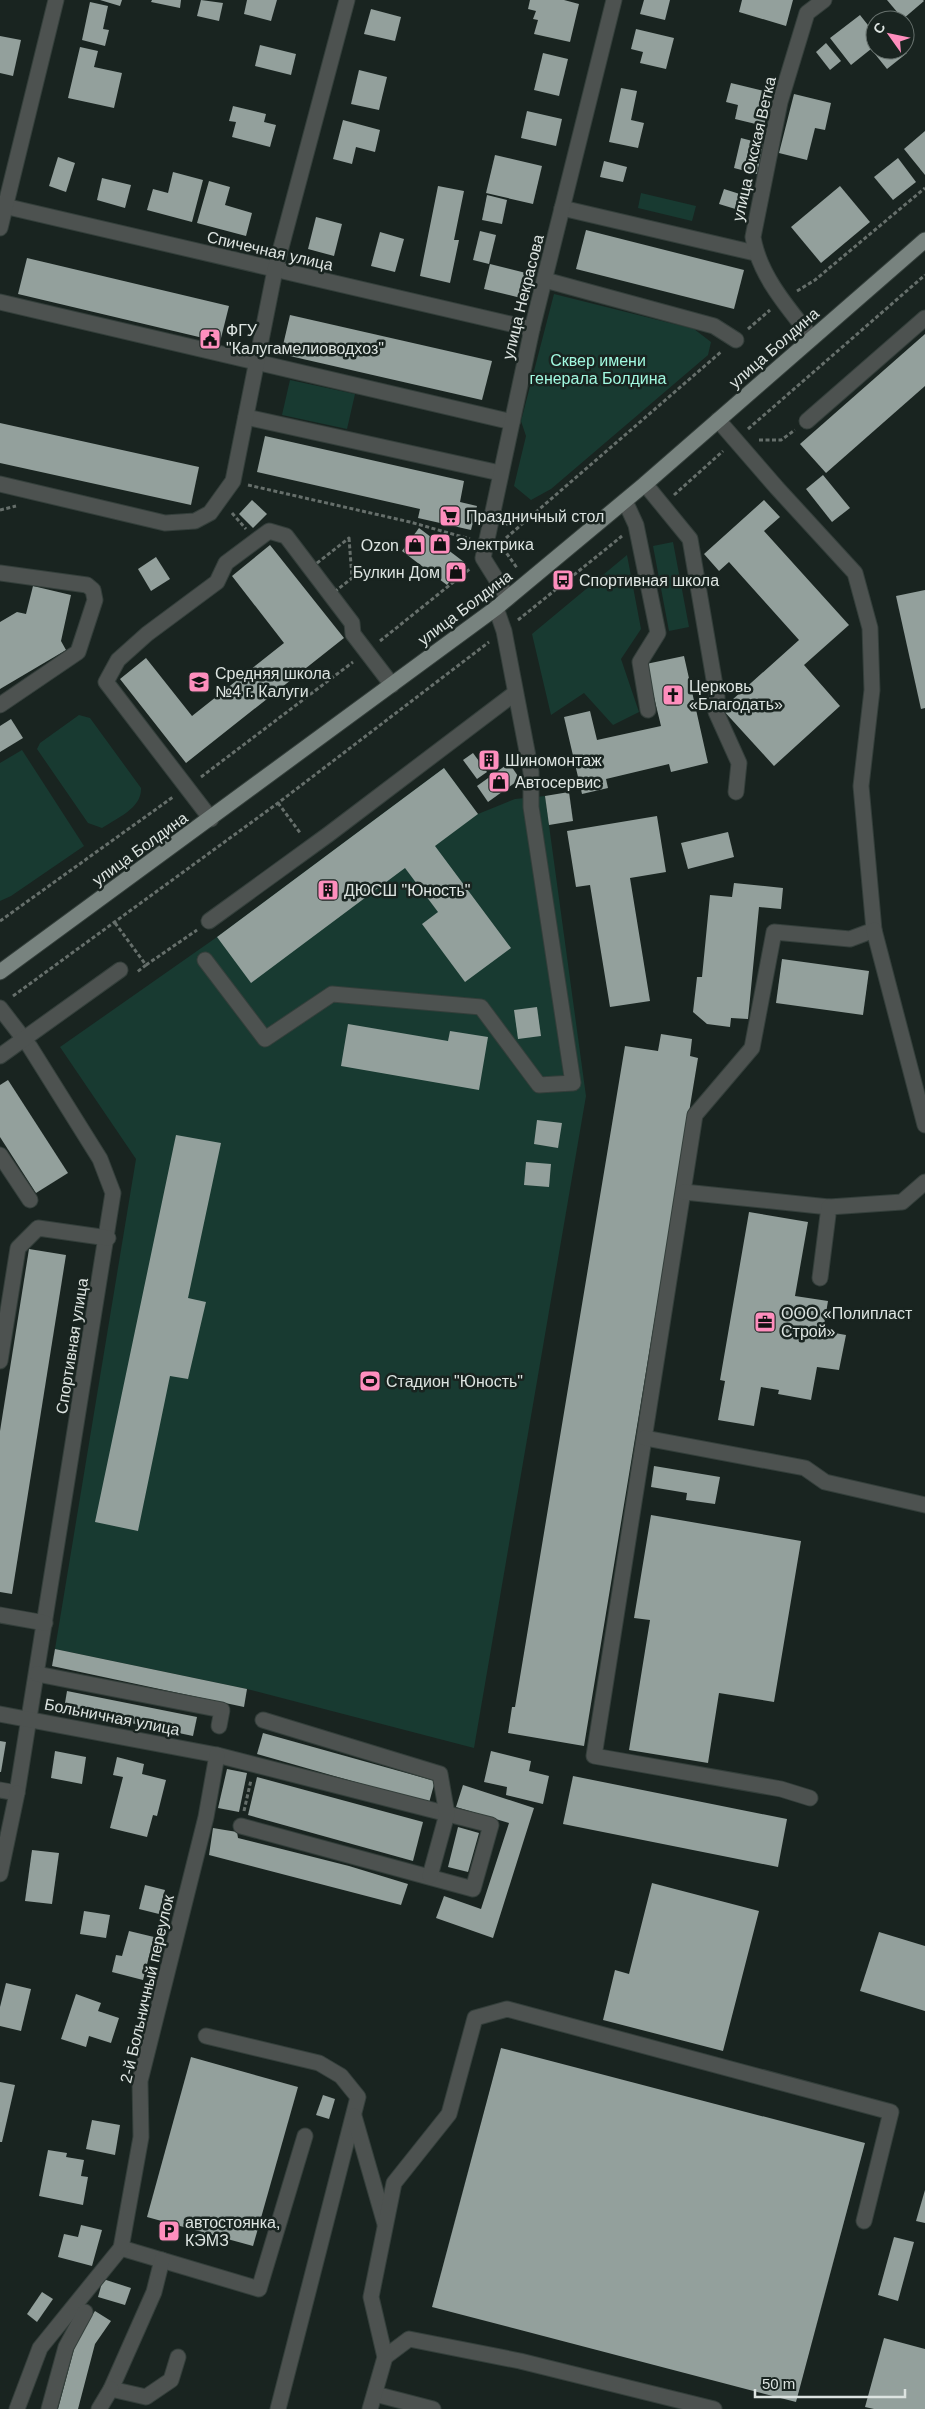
<svg xmlns="http://www.w3.org/2000/svg" width="925" height="2409" viewBox="0 0 925 2409" font-family="Helvetica,sans-serif">
<style>
.green{fill:#183a31}
.building{fill:#93a09c}
.lines{fill:none;stroke-linecap:round;stroke-linejoin:round}
.minor-casing{stroke:#343f3b;stroke-width:17}
.major-casing{stroke:#343f3b;stroke-width:17}
.path{stroke:#666f6b;stroke-width:3;stroke-dasharray:4 2.5;stroke-linecap:butt}
.minor{stroke:#4d5250;stroke-width:15}
.major{stroke:#78837f;stroke-width:15}
.labels{text-anchor:middle;dominant-baseline:central;stroke-width:5;stroke-linejoin:round;paint-order:stroke}
.street-label{font-size:16px;fill:#dde4e1;stroke:#192420}
.poi-label{font-size:16px;fill:#dde4e1;stroke:#192420;text-anchor:start}
.park-label{font-size:16px;fill:#a1f9e0;stroke:#192420}
</style>
<rect width="100%" height="100%" fill="#192420"/>
<g class="green">
<polygon points="641,193 696,206 692,221 638,208"/>
<polygon points="554,294 694,329 711,342 708,355 551,489 531,500 514,486 526,436 521,421"/>
<polygon points="290,380 355,394 347,429 282,415"/>
<polygon points="673,542 689,627 669,631 653,546"/>
<polygon points="627,555 641,629 621,659 639,712 613,725 584,693 551,715 532,634"/>
<path d="M79,715l11,3 51,70c1,20 -24,30 -39,40l-14,-5 -51,-74 3,-6z"/>
<polygon points="22,750 84,846 11,896 0,901 0,763"/>
<polygon points="444,768 478,814 515,799 545,796 586,1096 474,1748 247,1689 55,1649 136,1159 60,1047 217,937"/>
</g>
<g class="building">
<polygon points="100,0 122,0 120,6"/>
<polygon points="152,0 181,0 180,8 151,2"/>
<polygon points="201,0 223,3 219,21 197,16"/>
<polygon points="247,0 277,0 271,21 244,14"/>
<polygon points="530,0 564,0 579,4 570,42 534,34 538,20 533,19 536,11 528,9"/>
<polygon points="644,0 670,0 665,20 640,14"/>
<polygon points="742,0 793,0 786,26 739,12"/>
<polygon points="887,0 923,0 924,1 903,19"/>
<polygon points="90,2 108,6 103,29 109,30 105,46 82,40"/>
<polygon points="371,9 401,17 395,41 364,34"/>
<polygon points="860,15 875,34 875,50 904,50 907,53 887,69 871,49 851,65 830,38"/>
<polygon points="636,29 674,38 666,69 640,63 643,52 631,49"/>
<polygon points="0,36 21,40 13,76 0,73"/>
<polygon points="826,43 841,61 830,70 816,52"/>
<polygon points="260,45 296,54 291,75 255,66"/>
<polygon points="80,47 98,51 94,67 122,73 114,108 68,98"/>
<polygon points="543,53 568,59 559,96 534,90"/>
<polygon points="359,70 387,77 379,110 351,104"/>
<polygon points="731,83 772,93 764,126 735,119 738,105 726,102"/>
<polygon points="621,88 637,91 631,120 644,123 638,148 609,142"/>
<polygon points="794,94 831,103 825,130 815,128 807,160 779,153"/>
<polygon points="233,106 266,114 264,122 276,125 270,147 232,137 236,122 229,121"/>
<polygon points="527,111 562,119 556,146 521,138"/>
<polygon points="343,120 380,130 375,152 356,147 352,164 333,159"/>
<polygon points="925,131 925,175 904,149"/>
<polygon points="741,138 764,144 757,174 734,168"/>
<polygon points="495,155 542,166 533,204 486,193"/>
<polygon points="58,157 75,163 66,192 49,186"/>
<polygon points="898,158 916,182 893,200 874,177"/>
<polygon points="604,161 627,167 623,182 600,177"/>
<polygon points="173,172 203,180 192,222 147,210 153,189 168,193"/>
<polygon points="102,178 131,185 125,208 97,200"/>
<polygon points="209,181 230,187 225,205 252,213 246,236 197,223"/>
<polygon points="438,186 464,191 454,240 459,240 450,283 420,276"/>
<polygon points="840,186 870,222 821,263 791,227"/>
<polygon points="724,189 746,196 742,211 719,204"/>
<polygon points="487,195 507,200 502,224 482,220"/>
<polygon points="316,217 342,224 334,256 308,249"/>
<polygon points="586,230 744,270 734,309 576,269"/>
<polygon points="480,231 496,235 489,264 473,260"/>
<polygon points="380,232 404,239 395,272 371,266"/>
<polygon points="27,258 229,306 220,342 18,294"/>
<polygon points="490,264 526,273 521,298 484,289"/>
<polygon points="290,315 492,361 482,400 281,354"/>
<polygon points="925,334 925,386 826,473 800,444"/>
<polygon points="0,423 199,467 191,505 0,463"/>
<polygon points="265,436 464,481 460,502 477,506 471,530 418,518 420,509 257,472"/>
<polygon points="823,475 850,508 832,522 806,489"/>
<polygon points="252,500 267,514 253,528 239,514"/>
<polygon points="764,500 780,517 764,531 849,625 804,665 840,706 774,766 722,709 799,640 729,562 719,571 704,554"/>
<polygon points="508,514 512,520 509,526 502,524 501,517"/>
<polygon points="419,528 464,562 447,585 402,551"/>
<polygon points="270,545 344,638 186,763 120,679 146,658 192,716 284,643 232,576"/>
<polygon points="156,557 170,579 151,591 138,569"/>
<polygon points="33,586 71,595 61,641 66,650 0,689 0,622 17,612 26,614"/>
<polygon points="925,590 925,708 921,709 896,596"/>
<polygon points="684,656 708,763 671,772 669,764 606,779 608,788 582,794 564,717 590,711 597,740 661,726 646,664"/>
<polygon points="11,719 23,738 0,752 0,726"/>
<polygon points="488,750 498,764 490,770 480,756"/>
<polygon points="473,753 487,772 477,779 463,760"/>
<polygon points="509,763 520,779 488,802 477,786"/>
<polygon points="444,768 478,814 435,846 511,948 465,982 422,924 438,912 405,868 251,983 217,937"/>
<polygon points="569,792 573,821 549,825 545,796"/>
<polygon points="657,816 666,872 630,878 650,1001 610,1007 590,885 576,887 567,831"/>
<polygon points="728,832 734,857 688,869 681,843"/>
<polygon points="734,883 783,888 781,909 759,907 748,1019 731,1018 730,1027 707,1024 693,1012 697,977 702,977 710,895 732,897"/>
<polygon points="782,959 869,971 863,1015 776,1003"/>
<polygon points="537,1007 541,1036 518,1039 514,1010"/>
<polygon points="348,1024 448,1041 450,1031 488,1037 479,1090 341,1066"/>
<polygon points="661,1034 692,1039 690,1056 698,1058 584,1746 508,1733 512,1707 515,1707 625,1046 658,1051"/>
<polygon points="8,1080 68,1173 36,1193 0,1137 0,1085"/>
<polygon points="537,1120 562,1123 558,1148 534,1144"/>
<polygon points="176,1135 221,1143 188,1298 206,1302 188,1379 170,1376 138,1531 95,1522"/>
<polygon points="526,1162 551,1164 549,1187 524,1185"/>
<polygon points="749,1212 808,1222 795,1296 828,1301 823,1331 846,1335 839,1370 817,1367 811,1400 778,1394 779,1390 761,1387 754,1426 718,1420 725,1381 720,1380"/>
<polygon points="29,1249 66,1255 12,1594 0,1592 0,1431"/>
<polygon points="654,1466 720,1477 715,1504 686,1500 687,1493 651,1487"/>
<polygon points="651,1515 801,1541 774,1702 719,1693 708,1763 629,1750 650,1620 634,1618"/>
<polygon points="55,1649 247,1689 244,1707 52,1666"/>
<polygon points="67,1691 197,1717 193,1736 64,1709"/>
<polygon points="263,1733 435,1781 429,1803 257,1754"/>
<polygon points="0,1741 6,1742 1,1772 0,1772"/>
<polygon points="55,1751 86,1757 82,1784 51,1778"/>
<polygon points="491,1751 531,1761 529,1771 549,1776 543,1804 506,1795 507,1787 484,1782"/>
<polygon points="117,1757 144,1764 142,1774 166,1780 157,1816 153,1815 147,1837 110,1828 123,1777 113,1775"/>
<polygon points="227,1769 247,1773 239,1812 218,1808"/>
<polygon points="573,1776 787,1819 778,1867 563,1824"/>
<polygon points="257,1777 423,1822 413,1861 248,1815"/>
<polygon points="463,1785 534,1808 493,1938 436,1918 444,1896 481,1909 509,1823 456,1807"/>
<polygon points="458,1827 479,1833 468,1872 448,1867"/>
<polygon points="213,1828 237,1832 238,1838 349,1866 408,1884 401,1905 209,1855"/>
<polygon points="32,1850 59,1853 52,1904 25,1901"/>
<polygon points="652,1883 759,1911 723,2051 603,2020 615,1970 629,1974"/>
<polygon points="145,1885 165,1890 159,1914 139,1909"/>
<polygon points="84,1911 110,1915 106,1938 80,1934"/>
<polygon points="129,1931 154,1937 143,1980 112,1972 116,1955 122,1956"/>
<polygon points="879,1932 925,1946 925,2011 860,1991"/>
<polygon points="6,1983 31,1989 21,2031 0,2026 0,2007"/>
<polygon points="76,1994 101,2003 98,2011 119,2018 111,2043 89,2036 86,2047 61,2039"/>
<polygon points="501,2048 865,2143 796,2402 432,2307"/>
<polygon points="191,2057 298,2087 253,2246 147,2217"/>
<polygon points="0,2082 15,2085 2,2142 0,2142"/>
<polygon points="323,2095 335,2099 329,2119 316,2115"/>
<polygon points="92,2120 120,2125 115,2155 86,2149"/>
<polygon points="48,2150 67,2153 66,2157 84,2160 81,2176 88,2177 83,2205 39,2196"/>
<polygon points="925,2190 925,2223 916,2221"/>
<polygon points="81,2225 102,2230 92,2266 58,2257 64,2234 78,2237"/>
<polygon points="894,2237 914,2242 898,2301 878,2295"/>
<polygon points="103,2279 131,2288 125,2305 98,2297"/>
<polygon points="42,2292 53,2299 37,2322 27,2314"/>
<polygon points="95,2311 111,2321 95,2344 78,2409 58,2409 77,2338"/>
<polygon points="884,2338 925,2349 925,2409 874,2409 865,2407"/>
</g>
<g class="lines">
<g class="minor-casing">
<g id="minor">
<polyline points="0,205 532,329"/>
<polyline points="562,208 755,253"/>
<polyline points="0,228 56,0"/>
<polyline points="545,280 714,326 736,340"/>
<polyline points="0,302 512,422"/>
<path d="M812,338c-24,-30 -53,-63 -59,-101l27,-135 27,-89 17,-13"/>
<polyline points="246,417 500,473"/>
<polyline points="718,420 777,488 855,573 870,628 872,690 861,786 874,930 850,939 774,932 752,1048 695,1115 594,1756 781,1789 810,1798"/>
<polyline points="807,421 925,318"/>
<polyline points="0,484 165,523 195,521 210,513 233,481 275,270 347,0"/>
<polyline points="645,484 690,539 717,697 716,712 739,763 736,792"/>
<polyline points="625,501 636,525 658,633 640,662 648,710"/>
<polyline points="0,573 87,585 93,590 95,600 78,652 0,705"/>
<polyline points="508,598 483,558 486,544 532,329 614,0"/>
<polyline points="211,819 106,682 118,660 147,634 217,582 226,563 269,531 286,536 352,623 353,634 392,685"/>
<polyline points="209,921 329,834 515,693"/>
<polyline points="874,930 925,1125"/>
<polyline points="205,960 265,1039 332,994 481,1007 539,1085 573,1083 531,807 531,772 504,631 496,608"/>
<polyline points="0,1008 30,1047 100,1159 113,1193 17,1793 0,1790"/>
<polyline points="0,1056 120,970"/>
<polyline points="0,1155 30,1200"/>
<polyline points="684,1192 829,1207"/>
<polyline points="820,1278 829,1207 902,1202 925,1182"/>
<polyline points="0,1361 18,1248 38,1228 108,1238"/>
<polyline points="645,1438 805,1468 825,1482 925,1505"/>
<polyline points="0,1615 45,1623"/>
<polyline points="37,1674 222,1710 219,1726"/>
<polyline points="0,1714 217,1755 491,1825 473,1889 241,1826"/>
<polyline points="263,1720 440,1774 447,1814 430,1876"/>
<polyline points="0,1874 17,1793"/>
<polyline points="206,2036 319,2063 341,2076 358,2097 278,2409"/>
<polyline points="354,2116 385,2224"/>
<polyline points="121,2248 259,2289 305,2136"/>
<polyline points="162,2260 154,2292 111,2389 146,2397 171,2380 178,2357"/>
<polyline points="385,2357 409,2339 520,2361 714,2409"/>
<polyline points="375,2394 433,2409"/>
<polyline points="17,2409 40,2348 121,2248 141,2137 140,2081 206,1817 217,1755"/>
<polyline points="49,2409 66,2347 85,2312"/>
<polyline points="99,2409 111,2389"/>
<polyline points="370,2409 385,2357 371,2297 394,2183 449,2114 475,2018 507,2009 891,2112 864,2221"/>
</g>
</g>
<g class="major-casing">
<polyline id="major" points="0,972 496,608 645,484 925,240"/>
</g>
<g class="path">
<polyline points="797,291 815,280 925,188"/>
<polyline points="748,329 770,310"/>
<polyline points="748,429 925,275"/>
<polyline points="759,440 781,440 795,430"/>
<polyline points="248,485 410,522 470,539"/>
<polyline points="674,495 723,451"/>
<polyline points="0,510 16,506"/>
<polyline points="232,513 246,529"/>
<polygon points="349,538 352,578 333,593 312,567"/>
<polyline points="506,538 722,351"/>
<polyline points="503,548 517,568"/>
<polyline points="518,620 622,536"/>
<polyline points="380,641 471,568"/>
<polyline points="201,777 353,662"/>
<polyline points="278,803 301,834"/>
<polyline points="0,921 173,797"/>
<polyline points="115,923 146,965 137,972"/>
<polyline points="146,965 197,930"/>
<polyline points="13,996 278,803 489,642"/>
<polyline points="244,1811 251,1780"/>
</g>
<use href="#minor" class="minor"/>
<use href="#major" class="major"/>
</g>
<defs>
<g id="civic-square" transform="scale(1.125)"><rect x="-9" y="-9" width="18" height="18" rx="4" fill="#fe8ebd" stroke="#192420"/><path d="M-.6-6.5H3V-4.5H.6V-3L4-1V1h2V6H-6V1h2V-1L-.6-3ZM-1.2 2.5V6h2.4V2.5Z" fill="#111"/></g>
<g id="supermarket-square" transform="scale(1.125)"><rect x="-9" y="-9" width="18" height="18" rx="4" fill="#fe8ebd" stroke="#192420"/><path d="M-6-5.5h2.5l.6 2H6L4.5 2H-2.5L-4.4-4H-6ZM-1.5 3.2a1.3 1.3 0 1 0 .1 0ZM3 3.2a1.3 1.3 0 1 0 .1 0Z" fill="#111"/></g>
<g id="shop-square" transform="scale(1.125)"><rect x="-9" y="-9" width="18" height="18" rx="4" fill="#fe8ebd" stroke="#192420"/><path d="M-5-2.5h2.3a2.7 3.5 0 0 1 5.4 0H5L5.5 6h-11ZM-1.5-2.5h3a1.5 2.3 0 0 0-3 0Z" fill="#111"/></g>
<g id="bus-square" transform="scale(1.125)"><rect x="-9" y="-9" width="18" height="18" rx="4" fill="#fe8ebd" stroke="#192420"/><path d="M-5-6H5V4H4V6H2V4H-2V6H-4V4H-5ZM-3.5-4V0h7V-4ZM-3.5 1.2v1.5H-2V1.2ZM2 1.2v1.5H3.5V1.2Z" fill="#111"/></g>
<g id="school-square" transform="scale(1.125)"><rect x="-9" y="-9" width="18" height="18" rx="4" fill="#fe8ebd" stroke="#192420"/><path d="M0-5L7-2L0 1L-7-2ZM-4 1L0 2.5L4 1V4Q0 6-4 4Z" fill="#111"/></g>
<g id="church-square" transform="scale(1.125)"><rect x="-9" y="-9" width="18" height="18" rx="4" fill="#fe8ebd" stroke="#192420"/><path d="M-1.2-6h2.4v3.5h3.3v2.4h-3.3V6h-2.4V-.1h-3.3v-2.4h3.3Z" fill="#111"/></g>
<g id="building-square" transform="scale(1.125)"><rect x="-9" y="-9" width="18" height="18" rx="4" fill="#fe8ebd" stroke="#192420"/><path d="M-4-6H4V6H1V3H-1V6H-4ZM-2.5-4.3h1.7v1.8h-1.7ZM.8-4.3h1.7v1.8H.8ZM-2.5-1h1.7V.8h-1.7ZM.8-1h1.7V.8H.8Z" fill="#111"/></g>
<g id="office-square" transform="scale(1.125)"><rect x="-9" y="-9" width="18" height="18" rx="4" fill="#fe8ebd" stroke="#192420"/><path d="M-6-3h4V-5.5h4V-3h4V5H-6ZM-1-4.5V-3h2v-1.5ZM-6 0V1H6V0Z" fill="#111"/></g>
<g id="stadium-square" transform="scale(1.125)"><rect x="-9" y="-9" width="18" height="18" rx="4" fill="#fe8ebd" stroke="#192420"/><path d="M0-5a6.5 5 0 1 0 0 10a6.5 5 0 1 0 0-10ZM-3.5-1.8h7v3.6h-7Z" fill="#111"/></g>
<g id="parking-square" transform="scale(1.125)"><rect x="-9" y="-9" width="18" height="18" rx="4" fill="#fe8ebd" stroke="#192420"/><path d="M-3.5-5.5H1a3.5 3.5 0 0 1 0 7H-1V5.5H-3.5ZM-1-3.4V-.6H.8a1.4 1.4 0 0 0 0-2.8Z" fill="#111"/></g>
</defs>
<g fill-rule="evenodd">
<use href="#civic-square" x="210" y="339"/>
<use href="#supermarket-square" x="450" y="516"/>
<use href="#shop-square" x="440" y="544"/>
<use href="#shop-square" x="415" y="545"/>
<use href="#shop-square" x="456" y="572"/>
<use href="#bus-square" x="563" y="580"/>
<use href="#school-square" x="199" y="682"/>
<use href="#church-square" x="673" y="695"/>
<use href="#building-square" x="489" y="760"/>
<use href="#shop-square" x="499" y="782"/>
<use href="#building-square" x="328" y="890"/>
<use href="#office-square" x="765" y="1322"/>
<use href="#stadium-square" x="370" y="1381"/>
<use href="#parking-square" x="169" y="2231"/>
</g>
<g class="labels">
<g class="street-label">
<text transform="translate(754 149) rotate(-77)">улица Окская Ветка</text>
<text transform="translate(270 251) rotate(13)">Спичечная улица</text>
<text transform="translate(523 297) rotate(-76)">улица Некрасова</text>
<text transform="translate(774 348) rotate(-41)">улица Болдина</text>
<text transform="translate(465 608) rotate(-37)">улица Болдина</text>
<text transform="translate(140 849) rotate(-36)">улица Болдина</text>
<text transform="translate(72 1346) rotate(-81)">Спортивная улица</text>
<text transform="translate(112 1717) rotate(11)">Больничная улица</text>
<text transform="translate(147 1989) rotate(-77)">2-й Больничный переулок</text>
</g>
<g class="poi-label">
<text x="226" y="330">ФГУ<tspan x="226" dy="18">"Калугамелиоводхоз"</tspan></text>
<text x="466" y="516">Праздничный стол</text>
<text x="456" y="544">Электрика</text>
<text x="399" y="545" text-anchor="end">Ozon</text>
<text x="440" y="572" text-anchor="end">Булкин Дом</text>
<text x="579" y="580">Спортивная школа</text>
<text x="215" y="673">Средняя школа<tspan x="215" dy="18">№4 г. Калуги</tspan></text>
<text x="689" y="686">Церковь<tspan x="689" dy="18">«Благодать»</tspan></text>
<text x="505" y="760">Шиномонтаж</text>
<text x="515" y="782">Автосервис</text>
<text x="344" y="890">ДЮСШ "Юность"</text>
<text x="781" y="1313">ООО «Полипласт<tspan x="781" dy="18">Строй»</tspan></text>
<text x="386" y="1381">Стадион "Юность"</text>
<text x="185" y="2222">автостоянка,<tspan x="185" dy="18">КЭМЗ</tspan></text>
</g>
<g class="park-label">
<text x="598" y="360">Сквер имени<tspan x="598" dy="18">генерала Болдина</tspan></text>
</g>
</g>
<g transform="translate(890 35) rotate(303)"><circle r="24" fill="#192420" stroke="#67716d"/>
<path d="M0-4L9 19L0 12L-9 19Z" fill="#fe8ebd"/>
<text y="-8" font-size="14" font-weight="bold" text-anchor="middle" fill="#dde4e1">С</text>
</g>
<path d="M755 2389v8h150v-8" fill="none" stroke="#dde4e1" stroke-width="2.5"/>
<text x="762" y="2389" font-size="15" fill="#dde4e1" stroke="#192420" stroke-width="4" paint-order="stroke">50 m</text>
</svg>
